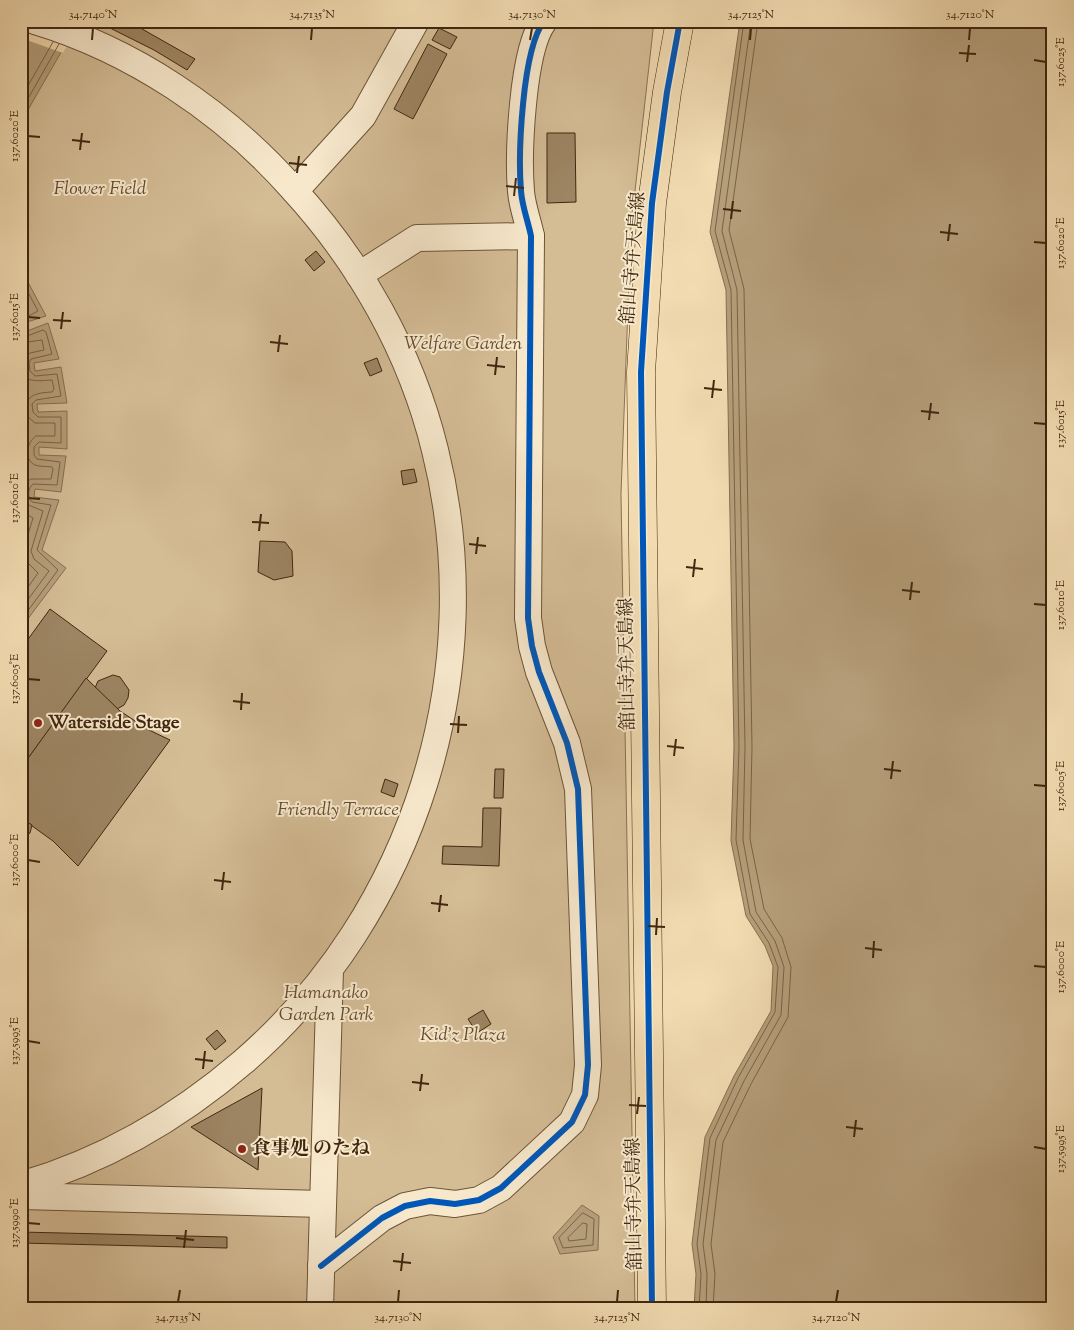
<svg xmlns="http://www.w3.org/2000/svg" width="1074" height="1330" viewBox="0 0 1074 1330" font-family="'Sorts Mill Goudy','Noto Serif JP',serif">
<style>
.green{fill:#d4bc95;stroke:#8a7252}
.water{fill:#b59e7a;stroke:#866e4f}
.pier{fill:#f2dbb1}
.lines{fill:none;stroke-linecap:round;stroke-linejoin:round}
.shore{stroke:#7a6244;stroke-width:1}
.building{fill:#9d8563;stroke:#40270e}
.minor-casing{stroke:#6c5437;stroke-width:28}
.major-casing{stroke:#40270e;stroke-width:29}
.minor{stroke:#f7e8cc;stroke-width:26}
.major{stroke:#f2dbb1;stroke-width:28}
.cycleway-casing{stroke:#f7e8cc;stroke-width:9}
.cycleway{stroke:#0057b8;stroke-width:6}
.ticks{fill:none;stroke:#40270e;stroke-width:2}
.poi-dot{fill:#8f2418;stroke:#f7e8cc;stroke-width:2}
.labels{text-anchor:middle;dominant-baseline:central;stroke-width:4;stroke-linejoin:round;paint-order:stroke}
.park-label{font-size:19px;font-style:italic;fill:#654c30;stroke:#f7e8cc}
.street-label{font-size:19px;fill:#40270e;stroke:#f7e8cc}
.poi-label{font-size:19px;font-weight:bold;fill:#40270e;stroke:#f7e8cc;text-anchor:start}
.neatline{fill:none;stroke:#40270e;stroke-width:2}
.ticks-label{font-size:12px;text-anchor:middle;fill:#40270e}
</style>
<rect width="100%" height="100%" fill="#f2dbb1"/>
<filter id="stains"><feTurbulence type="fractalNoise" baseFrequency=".004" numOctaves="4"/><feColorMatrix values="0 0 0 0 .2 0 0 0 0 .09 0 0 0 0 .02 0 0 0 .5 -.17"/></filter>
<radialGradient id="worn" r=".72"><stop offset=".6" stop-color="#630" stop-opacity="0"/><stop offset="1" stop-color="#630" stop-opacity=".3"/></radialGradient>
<polygon class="green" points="21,21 654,21 631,227 621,494 635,1309 21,1309"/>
<g class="water">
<polygon points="21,21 79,21 21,122"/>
<polygon points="740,21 1053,21 1053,1309 694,1309 696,1274 692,1244 705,1137 734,1076 771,1011 773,966 765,946 746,916 731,841 734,747 726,290 710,232"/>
<polygon points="21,269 46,316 24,323 27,331 48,323 59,359 34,363 35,371 61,367 67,403 37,404 38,412 67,411 67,449 39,447 39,455 66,456 61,492 35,489 34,497 59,500 42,550 66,568 21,628"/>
<polygon points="582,1205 599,1216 598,1250 560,1254 553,1237"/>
</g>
<polygon class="pier" points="21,21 81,21 63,53 21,38"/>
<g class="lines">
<g class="shore">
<polyline points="21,98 53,42"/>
<polyline points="21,111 59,44"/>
<polyline points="21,279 38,311 21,320"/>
<path d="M21,330l6,6 16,-6 3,2 6,22 -21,5 -2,4 1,8 5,5 22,-2 4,22 -25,4 -4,4 1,8 5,5h23v26l-22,-1 -5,5v8l3,4 23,3 -3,23 -24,-1c-5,4 -6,13 -1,18l19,3 -14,45 21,20 -37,50"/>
<path d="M21,340l7,2 14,-2 2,10 -14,3 -6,6c-8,25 11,22 28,21l2,9 -2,3c-17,1 -29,3 -25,24l8,7h20v13h-19c-9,6 -13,23 -1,29 5,2 11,1 17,2l1,2 -2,10h-20c-9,5 -11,16 -5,25l17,7 -12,40 3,8 15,12 -28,38"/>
<polyline points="21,511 33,518 23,551 26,561 38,573 21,597"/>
<polygon points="583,1213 594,1219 593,1245 563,1248 559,1238"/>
<polygon points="583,1223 587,1224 586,1239 569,1241 568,1238"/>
<polyline points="699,1309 701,1274 697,1244 710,1138 738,1078 775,1012 778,967 769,943 750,914 736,840 739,747 731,290 715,231 744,21"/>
<polyline points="706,1309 707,1274 703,1244 716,1140 744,1081 781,1015 784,967 775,941 756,912 743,840 745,747 737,290 722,231 751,21"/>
<polyline points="713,1309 715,1274 711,1244 723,1142 751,1084 788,1017 791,967 782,938 764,909 750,839 752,747 744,289 729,230 758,21"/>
</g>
</g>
<g class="building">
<polygon points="96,21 128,21 195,59 187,70 154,50"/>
<polygon points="439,28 457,37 450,49 432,40"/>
<polygon points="428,44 447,54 413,119 394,109"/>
<polygon points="547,133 575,133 576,202 547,203"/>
<polygon points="316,251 325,262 314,271 305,260"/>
<polygon points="377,358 382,371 370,376 364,363"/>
<polygon points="414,469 417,482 403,485 401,471"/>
<polygon points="260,541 285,542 292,551 293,576 274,580 258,572"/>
<polygon points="50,609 107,651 21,768 21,649"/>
<polygon points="113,675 120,677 129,690 128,698 124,705 117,709 95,688 98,681"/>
<polygon points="86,678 120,711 149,730 170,740 78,866 53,841 21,818 21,768"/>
<polygon points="495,769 504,769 503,798 494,798"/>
<polygon points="385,779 398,784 394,797 381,792"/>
<polygon points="483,808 501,808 499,866 442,864 443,846 482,847"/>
<polygon points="21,818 32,825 30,833 21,840"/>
<polygon points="483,1010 491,1024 477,1033 468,1019"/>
<polygon points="217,1030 226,1041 215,1050 206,1039"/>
<polygon points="262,1088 258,1170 191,1127"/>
<polygon points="21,1232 227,1237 227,1248 21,1243"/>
</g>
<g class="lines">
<g class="minor-casing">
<g id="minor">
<polyline points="295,191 363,116 416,21"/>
<polyline points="359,275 417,238 531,236"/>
<path d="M21,1185c82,-24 158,-68 222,-123 173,-149 247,-391 192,-612 -24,-98 -75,-188 -143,-262 -67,-76 -160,-138 -257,-167"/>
<polyline points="21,1196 323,1204"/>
<path d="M321,1266l61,-48 23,-12 25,-5 25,3 24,-4 22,-12 71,-66 13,-27 3,-30 -10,-276 -11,-46 -28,-71 -7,-26 -4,-28 3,-382c-3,-15 -9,-30 -10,-45 -3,-37 1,-141 23,-170"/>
<polyline points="320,1309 330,970"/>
</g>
</g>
<g class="major-casing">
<polyline id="major" points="652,1309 641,372 652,203 667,92 680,21"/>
</g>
<use href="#minor" class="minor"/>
<use href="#major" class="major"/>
<g class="cycleway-casing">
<g id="cycleway">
<path d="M321,1266l61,-48 23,-12 25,-5 25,3 24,-4 22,-12 71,-66 13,-27 3,-30 -10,-276 -11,-46 -28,-71 -7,-26 -4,-28 3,-382c-3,-15 -9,-30 -10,-45 -3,-37 1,-141 23,-170"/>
<polyline points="652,1309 641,372 652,203 667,92 680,21"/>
</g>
</g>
<use href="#cycleway" class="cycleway"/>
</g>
<path class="ticks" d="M92,40l1,-12M311,40l1,-12M530,40l2,-12M750,40l1,-12M969,40l1,-12M959,53l17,1M1034,60l12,2M967,62l2,-17M28,136l12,1M72,140l18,2M80,150l2,-17M289,163l18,2M297,173l2,-17M506,186l18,2M514,196l2,-18M723,209l18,2M731,219l2,-18M940,232l18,2M948,241l2,-17M1034,242l12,1M28,317l12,1M53,320l18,1M61,329l2,-17M270,342l18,2M278,352l2,-17M487,365l18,2M495,375l2,-18M704,388l18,2M712,398l2,-18M921,411l18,2M929,420l2,-17M1034,423l12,1M28,498l12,1M252,522l17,1M259,531l2,-17M469,544l17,2M476,554l2,-17M686,567l17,2M693,577l2,-18M902,590l18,2M910,600l2,-18M1034,604l12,1M28,679l12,1M233,701l17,2M241,710l1,-17M450,724l17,1M458,733l1,-17M667,746l17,2M674,756l2,-17M884,769l17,2M891,779l2,-18M1034,785l12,1M28,860l12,2M214,880l17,2M222,890l2,-18M431,903l17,2M439,912l2,-17M648,926l17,1M656,935l1,-17M865,948l17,2M873,958l1,-17M1034,966l12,1M28,1041l12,2M195,1059l18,2M203,1069l2,-18M412,1082l17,2M420,1091l2,-17M629,1105l17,1M637,1114l2,-17M846,1127l17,2M854,1137l2,-17M1034,1147l12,2M28,1223l12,1M176,1238l18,2M184,1248l2,-18M393,1261l18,2M401,1271l2,-18M178,1302l2,-12M398,1302l1,-12M617,1302l1,-12M836,1302l2,-12"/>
<g class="poi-dot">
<circle cx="38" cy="723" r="5"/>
<circle cx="242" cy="1149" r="5"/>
</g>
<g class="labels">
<g class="park-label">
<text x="100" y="189">Flower Field</text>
<text x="463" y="344">Welfare Garden</text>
<text x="338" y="810">Friendly Terrace</text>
<text x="326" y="993">Hamanako<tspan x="326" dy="22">Garden Park</tspan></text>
<text x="463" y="1035">Kid'z Plaza</text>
</g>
<g class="street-label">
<text transform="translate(634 258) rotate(-85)">舘山寺弁天島線</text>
<text transform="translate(628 664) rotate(-91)">舘山寺弁天島線</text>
<text transform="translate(635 1204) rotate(-91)">舘山寺弁天島線</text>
</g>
<g class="poi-label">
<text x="48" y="723">Waterside Stage</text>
<text x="252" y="1149">食事処 のたね</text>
</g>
</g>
<rect width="1074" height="1330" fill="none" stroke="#f2dbb1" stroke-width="55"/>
<rect x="28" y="28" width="1018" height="1274" class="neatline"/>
<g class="ticks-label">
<text x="93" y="18">34.7140°N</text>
<text x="312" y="18">34.7135°N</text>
<text x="532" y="18">34.7130°N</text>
<text x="751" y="18">34.7125°N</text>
<text x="970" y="18">34.7120°N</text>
<text transform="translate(1060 62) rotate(-90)" y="4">137.6025°E</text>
<text transform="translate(14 136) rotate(-90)" y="4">137.6020°E</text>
<text transform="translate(1060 243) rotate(-90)" y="4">137.6020°E</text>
<text transform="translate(14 317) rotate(-90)" y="4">137.6015°E</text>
<text transform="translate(1060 424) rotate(-90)" y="4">137.6015°E</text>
<text transform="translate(14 498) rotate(-90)" y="4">137.6010°E</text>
<text transform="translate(1060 605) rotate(-90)" y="4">137.6010°E</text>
<text transform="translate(14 679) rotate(-90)" y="4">137.6005°E</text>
<text transform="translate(1060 786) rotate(-90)" y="4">137.6005°E</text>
<text transform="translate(14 860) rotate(-90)" y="4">137.6000°E</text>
<text transform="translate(1060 967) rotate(-90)" y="4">137.6000°E</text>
<text transform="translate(14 1041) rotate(-90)" y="4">137.5995°E</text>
<text transform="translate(1060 1149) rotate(-90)" y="4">137.5995°E</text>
<text transform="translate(14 1223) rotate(-90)" y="4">137.5990°E</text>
<text x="178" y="1321">34.7135°N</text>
<text x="398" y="1321">34.7130°N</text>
<text x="617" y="1321">34.7125°N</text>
<text x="836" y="1321">34.7120°N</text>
</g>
<rect width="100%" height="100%" filter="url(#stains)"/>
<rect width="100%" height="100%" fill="url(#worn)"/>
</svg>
